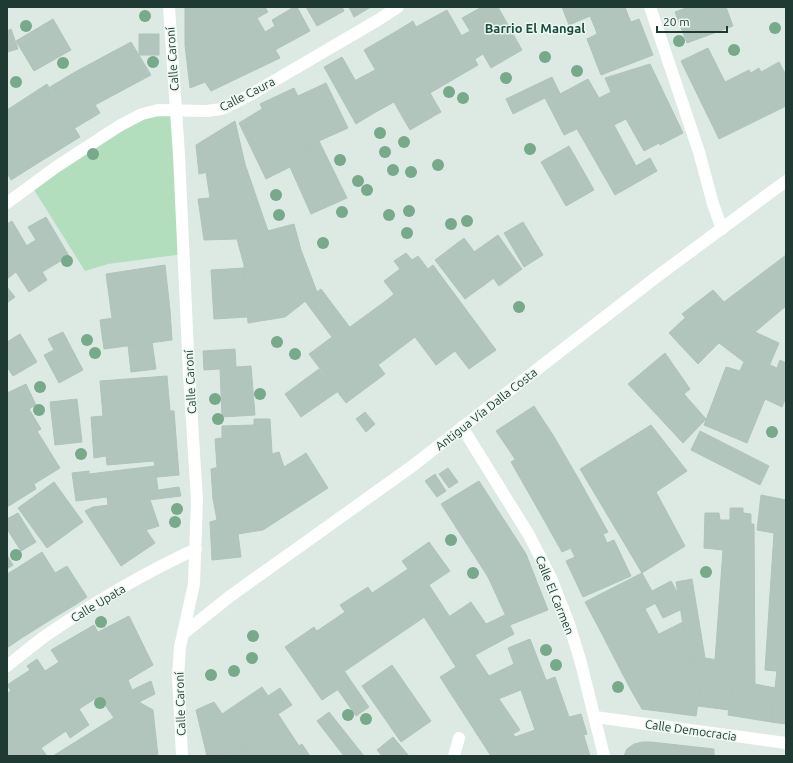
<svg xmlns="http://www.w3.org/2000/svg" width="793" height="763" viewBox="0 0 793 763" font-family="Ubuntu,sans-serif">
<style>
.green{fill:#b3debd}
.building{fill:#b2c5bd;stroke:#afc4bb}
.lines{fill:none;stroke-linecap:round;stroke-linejoin:round}
.service{stroke:#fff;stroke-width:12}
.minor{stroke:#fff;stroke-width:12}
.tree{fill:#78a98a}
.labels{text-anchor:middle;dominant-baseline:central;stroke-width:3;stroke-linejoin:round;paint-order:stroke}
.street-label{font-size:12px;fill:#1e3a32;stroke:#edf7f2}
.neighbourhood-label{font-size:13px;font-weight:bold;fill:#194d3f;stroke:#edf7f2}
</style>
<rect width="100%" height="100%" fill="#ddeae4"/>
<polygon class="green" points="176,110 184,254 108,264 85,271 31,185 119,126"/>
<g class="building">
<polygon points="185,7 217,7 228,28 185,45"/>
<polygon points="217,7 250,7 250,8 265,7 268,12 257,18 280,58 211,91 205,82 190,88 185,45 228,28"/>
<polygon points="294,7 297,7 310,31 275,50 265,32 275,26 272,20"/>
<polygon points="306,7 342,7 344,11 317,26"/>
<polygon points="349,7 371,7 354,17"/>
<polygon points="482,7 498,7 522,50 491,68 483,54 475,59 461,36 470,31 462,18"/>
<polygon points="562,7 625,7 628,15 595,28 590,16 569,25"/>
<polygon points="689,7 726,7 733,26 687,43 675,12"/>
<polygon points="447,10 478,65 430,93 395,32 413,21 416,27"/>
<polygon points="628,15 631,22 639,19 653,55 601,75 587,39 597,34 595,28"/>
<polygon points="53,19 71,50 34,71 16,41"/>
<polygon points="11,29 18,49 7,52 7,31"/>
<polygon points="395,32 441,112 410,130 364,50"/>
<rect x="139" y="34" width="20" height="21"/>
<polygon points="131,42 151,75 95,105 75,72"/>
<polygon points="708,48 725,82 749,70 751,73 759,68 761,72 779,62 786,75 786,106 719,139 681,61"/>
<polygon points="342,57 374,113 356,124 324,67"/>
<polygon points="650,64 683,133 660,145 659,143 644,151 626,119 614,125 636,166 650,158 657,171 615,195 577,129 560,94 588,79 599,98 611,92 605,78"/>
<polygon points="375,70 394,102 374,113 356,80"/>
<polygon points="75,72 100,113 75,128 50,87"/>
<polygon points="552,77 577,129 564,135 545,98 513,114 506,99"/>
<polygon points="326,83 348,128 319,141 298,96"/>
<polygon points="47,84 80,137 38,163 7,116 7,110"/>
<polygon points="294,88 319,141 305,148 310,158 290,167 260,104"/>
<polygon points="262,109 290,167 266,179 239,123"/>
<polygon points="7,116 38,163 11,180 7,173"/>
<polygon points="235,121 245,164 199,174 196,145"/>
<polygon points="319,141 347,198 311,214 290,167 310,158 305,148"/>
<polygon points="569,146 594,190 566,206 541,162"/>
<polygon points="245,164 268,231 237,239 204,240 198,199 210,198 206,172"/>
<polygon points="46,217 69,256 42,272 26,246 36,240 28,227"/>
<polygon points="12,221 47,280 29,292 16,272 7,279 7,224"/>
<polygon points="523,222 543,255 524,267 504,233"/>
<polygon points="294,224 301,250 244,265 237,239"/>
<polygon points="498,235 522,269 499,286 474,252"/>
<polygon points="464,238 494,278 465,299 435,260"/>
<polygon points="301,250 317,292 285,317 248,323 244,265"/>
<polygon points="406,253 412,260 418,256 428,269 433,265 496,350 469,369 455,351 436,365 387,300 394,294 384,281 400,269 394,261"/>
<polygon points="786,255 786,306 755,332 779,343 767,371 744,362 719,343 696,330 682,314 713,290 724,302"/>
<polygon points="165,265 170,310 112,318 106,274"/>
<polygon points="244,268 247,317 214,319 211,270"/>
<polygon points="7,287 15,297 7,303"/>
<polygon points="321,289 385,374 346,403 309,354 332,337 305,301"/>
<polygon points="387,300 415,337 378,365 350,327"/>
<polygon points="170,310 172,340 104,349 100,320"/>
<polygon points="685,318 696,330 719,343 698,364 669,333"/>
<polygon points="63,332 83,370 59,383 44,355 54,350 48,339"/>
<polygon points="20,334 37,362 13,376 7,367 7,342"/>
<polygon points="152,342 156,369 131,372 128,345"/>
<polygon points="235,349 236,367 251,366 255,415 222,417 220,369 204,370 203,351"/>
<polygon points="665,353 690,389 684,394 706,419 683,443 628,384"/>
<polygon points="780,360 786,363 786,397 782,407 765,399 747,443 704,425 726,367 740,371 744,362 767,371 770,365 777,368"/>
<polygon points="319,369 337,392 301,417 285,394"/>
<polygon points="167,376 170,411 103,416 100,381"/>
<polygon points="26,384 36,405 7,421 7,393"/>
<polygon points="77,399 82,442 55,445 50,402"/>
<polygon points="534,406 553,435 515,459 496,431"/>
<polygon points="29,409 41,429 17,444 7,428 7,421"/>
<polygon points="170,411 174,411 179,475 157,477 154,461 107,465 106,456 94,458 91,417"/>
<polygon points="365,412 375,424 366,432 356,419"/>
<polygon points="254,419 270,419 272,453 217,467 215,439 222,438 222,426 254,425"/>
<polygon points="651,425 687,471 656,492 685,546 642,573 580,469"/>
<polygon points="7,428 17,444 7,450"/>
<polygon points="37,431 60,468 34,484 36,489 7,507 7,450"/>
<polygon points="700,431 769,466 760,485 691,450"/>
<polygon points="553,435 578,478 535,504 511,462"/>
<polygon points="279,452 284,467 270,476 272,482 246,492 213,499 211,469"/>
<polygon points="306,453 328,488 263,530 246,492 272,482 270,476"/>
<polygon points="155,466 158,490 179,487 181,496 108,505 107,497 76,501 72,473 89,471 89,474"/>
<polygon points="448,468 458,482 449,488 439,474"/>
<polygon points="435,474 446,491 437,497 425,481"/>
<polygon points="578,478 608,532 562,552 535,504"/>
<polygon points="479,481 526,554 488,577 441,504"/>
<polygon points="54,482 83,522 47,548 18,508"/>
<polygon points="246,492 263,530 238,534 241,557 212,560 210,522 217,520 213,499"/>
<polygon points="761,495 786,500 786,646 780,645 777,671 765,670 774,533 757,530"/>
<polygon points="150,500 159,526 146,530 155,543 121,566 85,511 93,507"/>
<polygon points="730,508 743,508 743,513 751,514 751,524 754,524 755,684 775,688 771,722 728,715 736,663 715,660 723,550 704,548 705,513 719,513 720,520 730,520"/>
<polygon points="18,513 36,542 21,551 7,529 7,519"/>
<polygon points="603,534 607,543 614,540 631,576 583,597 566,561 575,557 571,549"/>
<polygon points="429,542 450,571 429,585 442,605 373,652 340,605 368,587 372,593 408,569 402,561"/>
<polygon points="42,552 75,605 50,620 17,568"/>
<polygon points="526,554 548,610 510,625 488,577"/>
<polygon points="7,555 13,565 7,569"/>
<polygon points="67,566 87,597 75,605 55,573"/>
<polygon points="17,568 50,620 20,639 7,619 7,574"/>
<polygon points="642,573 652,591 671,581 677,592 601,632 585,602"/>
<polygon points="692,579 705,658 689,661 676,582"/>
<polygon points="677,592 680,610 663,618 655,603"/>
<polygon points="471,602 486,624 505,615 514,634 475,655 450,616"/>
<polygon points="442,605 475,655 456,667 424,617"/>
<polygon points="645,609 666,648 621,671 601,632"/>
<polygon points="345,612 373,652 345,671 317,631"/>
<polygon points="129,616 153,665 128,680 132,690 151,681 155,694 139,702 114,718 99,696 87,704 51,650 94,625 98,632"/>
<polygon points="7,619 20,639 7,648"/>
<polygon points="683,622 689,661 631,690 621,671 666,648 659,634"/>
<polygon points="314,627 351,681 322,700 285,647"/>
<polygon points="530,639 546,680 503,697 489,676 514,664 508,648"/>
<polygon points="780,645 786,646 786,724 771,722"/>
<polygon points="475,655 503,697 499,699 520,730 513,734 528,756 491,756 440,677"/>
<polygon points="705,658 736,663 729,710 698,706"/>
<polygon points="705,658 696,716 642,709 631,690 689,661"/>
<polygon points="37,659 45,671 59,662 87,704 79,709 89,725 70,738 66,731 41,748 7,704 7,693 11,691 7,685 30,670 27,666"/>
<polygon points="392,665 431,721 401,742 362,686"/>
<polygon points="555,677 569,717 581,714 587,734 527,754 515,737 535,730 521,690"/>
<polygon points="351,681 369,707 356,716 338,690"/>
<polygon points="262,687 268,696 280,688 292,705 278,714 299,746 302,744 310,756 251,756 222,714"/>
<polygon points="139,702 153,710 158,756 53,756"/>
<polygon points="214,702 245,747 215,756 207,756 196,710"/>
<polygon points="7,704 41,748 47,756 7,756"/>
<polygon points="329,712 364,756 344,756 317,721"/>
<polygon points="584,736 590,756 528,756 527,754"/>
<polygon points="393,737 409,756 382,756 377,750"/>
<polygon points="642,742 651,742 714,749 714,756 624,756 627,749 634,744"/>
<polygon points="245,747 251,756 215,756"/>
</g>
<g class="lines">
<polyline class="service" points="454,756 459,738"/>
<g class="minor">
<polyline points="169,7 179,155 189,374 197,500 194,584 180,647 178,676 182,756"/>
<polyline points="650,7 699,152 713,204 722,229"/>
<polyline points="7,203 56,167 119,126 142,114 158,110 206,111 222,109 250,95 378,20 398,7"/>
<polyline points="462,427 529,535 551,578 569,624 581,663 604,756"/>
<polyline points="184,633 229,597 411,467 659,275 786,181"/>
<path d="M7,666c14,-11 27,-22 41,-32 47,-32 96,-61 148,-85"/>
<polyline points="595,717 786,743"/>
</g>
</g>
<g class="tree">
<circle cx="145" cy="16" r="6"/>
<circle cx="26" cy="26" r="6"/>
<circle cx="775" cy="28" r="6"/>
<circle cx="679" cy="41" r="6"/>
<circle cx="734" cy="50" r="6"/>
<circle cx="545" cy="57" r="6"/>
<circle cx="153" cy="62" r="6"/>
<circle cx="63" cy="63" r="6"/>
<circle cx="577" cy="71" r="6"/>
<circle cx="506" cy="78" r="6"/>
<circle cx="16" cy="82" r="6"/>
<circle cx="449" cy="92" r="6"/>
<circle cx="463" cy="98" r="6"/>
<circle cx="380" cy="133" r="6"/>
<circle cx="404" cy="142" r="6"/>
<circle cx="530" cy="149" r="6"/>
<circle cx="385" cy="152" r="6"/>
<circle cx="93" cy="154" r="6"/>
<circle cx="340" cy="160" r="6"/>
<circle cx="438" cy="165" r="6"/>
<circle cx="393" cy="170" r="6"/>
<circle cx="411" cy="172" r="6"/>
<circle cx="358" cy="181" r="6"/>
<circle cx="367" cy="190" r="6"/>
<circle cx="276" cy="195" r="6"/>
<circle cx="409" cy="211" r="6"/>
<circle cx="342" cy="212" r="6"/>
<circle cx="279" cy="215" r="6"/>
<circle cx="389" cy="215" r="6"/>
<circle cx="467" cy="221" r="6"/>
<circle cx="451" cy="224" r="6"/>
<circle cx="407" cy="233" r="6"/>
<circle cx="323" cy="243" r="6"/>
<circle cx="67" cy="261" r="6"/>
<circle cx="519" cy="307" r="6"/>
<circle cx="87" cy="340" r="6"/>
<circle cx="277" cy="342" r="6"/>
<circle cx="95" cy="353" r="6"/>
<circle cx="295" cy="354" r="6"/>
<circle cx="40" cy="387" r="6"/>
<circle cx="260" cy="394" r="6"/>
<circle cx="215" cy="399" r="6"/>
<circle cx="39" cy="410" r="6"/>
<circle cx="218" cy="419" r="6"/>
<circle cx="772" cy="432" r="6"/>
<circle cx="81" cy="454" r="6"/>
<circle cx="177" cy="509" r="6"/>
<circle cx="175" cy="522" r="6"/>
<circle cx="451" cy="540" r="6"/>
<circle cx="16" cy="555" r="6"/>
<circle cx="706" cy="572" r="6"/>
<circle cx="473" cy="573" r="6"/>
<circle cx="101" cy="622" r="6"/>
<circle cx="253" cy="636" r="6"/>
<circle cx="546" cy="650" r="6"/>
<circle cx="252" cy="658" r="6"/>
<circle cx="556" cy="665" r="6"/>
<circle cx="234" cy="671" r="6"/>
<circle cx="211" cy="675" r="6"/>
<circle cx="618" cy="687" r="6"/>
<circle cx="100" cy="703" r="6"/>
<circle cx="348" cy="715" r="6"/>
<circle cx="366" cy="719" r="6"/>
</g>
<g class="labels">
<g class="street-label">
<text transform="translate(172 59) rotate(-94)">Calle Caroní</text>
<text transform="translate(247 94) rotate(-27)">Calle Caura</text>
<text transform="translate(190 382) rotate(-93)">Calle Caroní</text>
<text transform="translate(486 409) rotate(-38)">Antigua Vía Dalla Costa</text>
<text transform="translate(555 595) rotate(68)">Calle El Carmen</text>
<text transform="translate(98 603) rotate(-31)">Calle Upata</text>
<text transform="translate(180 704) rotate(-92)">Calle Caroní</text>
<text transform="translate(691 730) rotate(8)">Calle Democracia</text>
</g>
<g class="neighbourhood-label">
<text x="535" y="28">Barrio El Mangal</text>
</g>
</g>
<rect width="793" height="763" fill="none" stroke="#1e3a32" stroke-width="16"/>
<path d="M657 26v6h70v-6" fill="none" stroke="#1e3a32" stroke-width="2"/>
<text x="663" y="26" font-size="12" fill="#1e3a32" stroke="#edf7f2" stroke-width="3" paint-order="stroke">20 m</text>
</svg>
